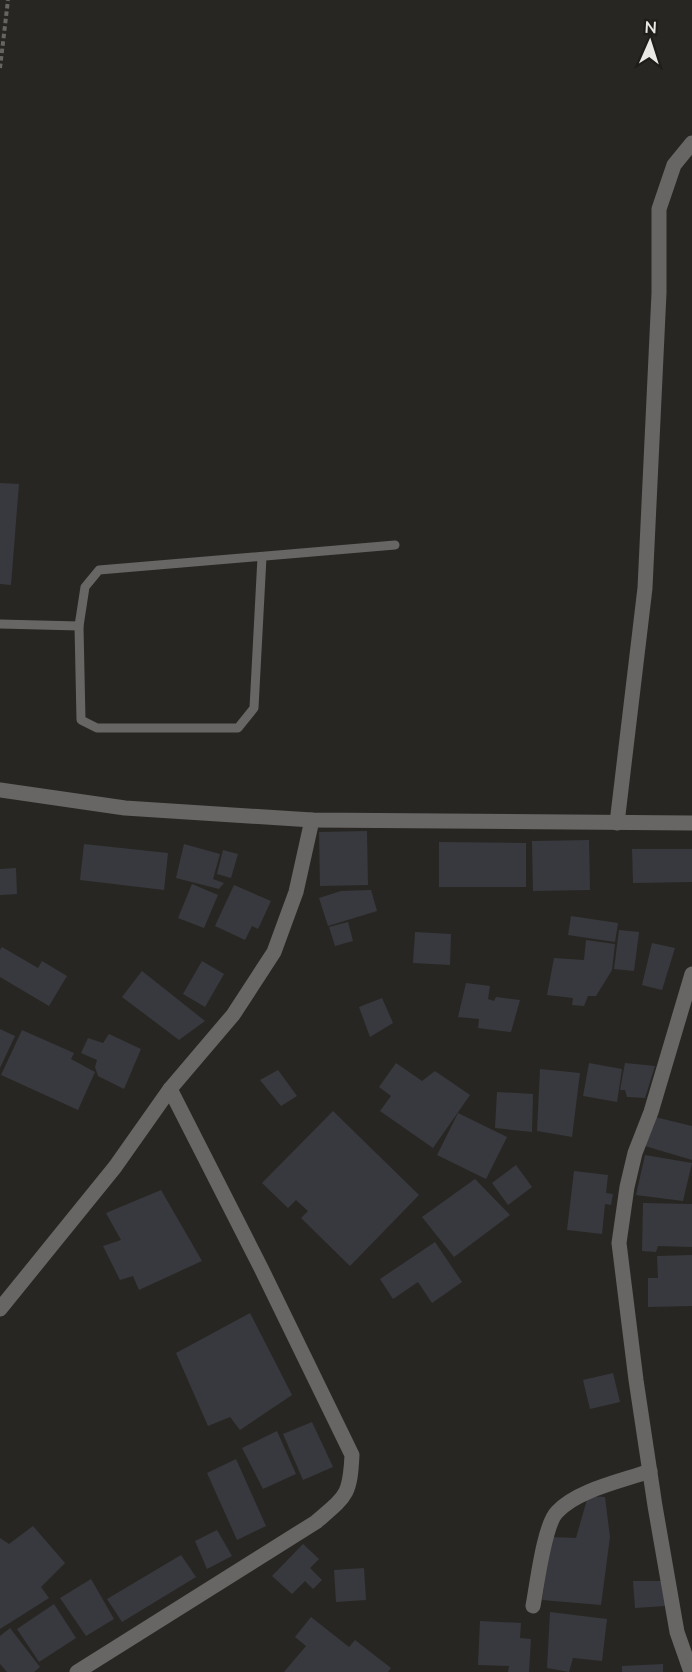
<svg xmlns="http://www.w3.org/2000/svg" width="692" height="1672" viewBox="0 0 692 1672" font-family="Lato,sans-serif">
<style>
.building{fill:#38393e}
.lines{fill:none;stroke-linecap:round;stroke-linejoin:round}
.path{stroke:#666561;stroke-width:4;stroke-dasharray:4.5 3;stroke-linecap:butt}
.service{stroke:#686565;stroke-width:9}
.minor{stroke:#686565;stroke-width:15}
.tertiary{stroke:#686565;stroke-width:15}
</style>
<rect width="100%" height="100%" fill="#282622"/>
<g class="building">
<polygon points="0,483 19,484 11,585 0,584"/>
<polygon points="367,831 368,885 320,886 319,832"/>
<polygon points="589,840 590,890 533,891 532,841"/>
<polygon points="439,842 526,843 526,887 439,887"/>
<polygon points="84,844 168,853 164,890 80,880"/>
<polygon points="184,844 220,854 213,879 224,883 219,889 176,878"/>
<polygon points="632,849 692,849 692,882 633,883"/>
<polygon points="223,850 238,854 231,878 217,874"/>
<polygon points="16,868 17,894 0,895 0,869"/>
<polygon points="192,884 218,895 204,928 178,918"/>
<polygon points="234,885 271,901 258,929 252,926 245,940 215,926"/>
<polygon points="371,890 377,911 328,926 319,898 341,891"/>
<polygon points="571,916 618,923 615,942 568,935"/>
<polygon points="348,922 353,941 335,946 329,927"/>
<polygon points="619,930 639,932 634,971 614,969"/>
<polygon points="415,932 451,934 450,965 413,963"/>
<polygon points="586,940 615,944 612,970 596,996 588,996 584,1006 572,1005 573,998 547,995 554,958 584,960"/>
<polygon points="652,943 675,948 662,990 642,985"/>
<polygon points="2,947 38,968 42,961 67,976 49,1006 0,977 0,950"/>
<polygon points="202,961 224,974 205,1007 183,994"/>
<polygon points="142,971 205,1021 179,1040 122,997"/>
<polygon points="466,983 490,986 488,999 494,1001 496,997 520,1000 511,1032 478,1028 479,1019 458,1017"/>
<polygon points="382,998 393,1023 370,1037 359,1007"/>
<polygon points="0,1029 15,1036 0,1068"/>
<polygon points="22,1030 74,1053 71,1059 95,1072 78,1110 1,1075"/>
<polygon points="109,1034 141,1049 124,1089 98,1076 95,1067 97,1060 81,1053 88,1038 103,1043"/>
<polygon points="396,1063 422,1081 435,1071 470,1095 433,1148 380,1111 391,1096 379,1087"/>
<polygon points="589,1063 622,1069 617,1102 583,1096"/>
<polygon points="625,1063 655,1066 645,1098 627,1097 625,1090 620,1090"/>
<polygon points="540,1069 580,1073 572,1137 537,1131"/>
<polygon points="278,1070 297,1096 281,1106 260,1080"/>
<polygon points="497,1092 533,1094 532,1132 495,1128"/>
<polygon points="333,1111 419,1195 350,1266 301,1218 308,1211 296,1200 288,1208 262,1183"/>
<polygon points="458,1113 507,1137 486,1179 437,1155"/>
<polygon points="655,1117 692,1126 692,1160 645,1146"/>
<polygon points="645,1155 692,1163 683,1201 636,1195"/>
<polygon points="516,1165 532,1187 508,1205 492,1183"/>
<polygon points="574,1171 608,1175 606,1193 613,1194 611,1205 605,1204 602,1234 567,1230"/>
<polygon points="475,1179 510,1215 454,1257 422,1217"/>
<polygon points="161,1190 202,1261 139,1290 133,1276 120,1280 103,1246 121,1240 106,1213"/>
<polygon points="643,1203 692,1204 692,1247 658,1246 656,1252 642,1251"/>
<polygon points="435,1242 462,1282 432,1303 418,1282 393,1299 380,1279"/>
<polygon points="692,1255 692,1306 648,1307 648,1278 658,1278 657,1256"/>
<polygon points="250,1313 292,1395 240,1430 230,1417 208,1426 176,1353"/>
<polygon points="613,1373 620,1402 590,1409 583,1380"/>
<polygon points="312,1422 333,1467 303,1480 283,1434"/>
<polygon points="277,1431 296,1474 263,1489 242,1448"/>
<polygon points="236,1459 266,1526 237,1540 207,1473"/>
<polygon points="588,1496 605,1497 610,1537 601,1605 542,1600 551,1537 576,1538"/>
<polygon points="33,1526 65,1563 41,1587 49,1598 0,1629 0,1538 9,1544"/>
<polygon points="217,1530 232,1556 207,1569 195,1541"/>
<polygon points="303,1544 319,1559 310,1568 322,1580 313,1589 305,1581 292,1594 272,1576"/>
<polygon points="181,1555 196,1577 122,1622 107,1599"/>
<polygon points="364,1568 366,1600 336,1602 334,1570"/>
<polygon points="91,1579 114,1619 86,1636 60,1598"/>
<polygon points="633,1581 666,1581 665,1606 635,1608"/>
<polygon points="54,1604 76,1638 39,1662 17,1629"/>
<polygon points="550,1612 607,1619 602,1661 573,1658 569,1672 547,1668"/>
<polygon points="311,1617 349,1647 355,1640 391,1668 388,1672 284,1672 306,1646 295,1637"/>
<polygon points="480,1621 521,1623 520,1638 531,1639 529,1672 508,1672 509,1666 478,1665"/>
<polygon points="10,1628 40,1667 34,1672 7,1672 0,1664 0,1636"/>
<polygon points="663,1664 663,1672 622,1672 622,1666"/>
</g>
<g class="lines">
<polyline class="path" points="0,68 8,0"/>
<g class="service">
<polyline points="0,624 79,626 85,587 99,570 395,545"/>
<polyline points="79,626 81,720 97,728 238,728 254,708 262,557"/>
</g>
<g class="minor">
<polyline points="617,823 645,588 659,293 659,209 674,165 692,143"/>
<polyline points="0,1309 115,1167 170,1089 233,1015 274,952 296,892 312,820"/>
<path d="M533,1606c4,-21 11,-81 24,-94 20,-22 65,-31 93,-41"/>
<path d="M77,1672l239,-150c30,-26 34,-26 36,-67l-91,-187 -91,-179"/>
<polyline points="691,1672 677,1632 655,1506 636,1380 619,1243 627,1187 635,1153 651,1112 692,974"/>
</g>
<polyline class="tertiary" points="0,790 125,808 312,820 692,823"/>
</g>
<g transform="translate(650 42) rotate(3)" stroke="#1f1d19" stroke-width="4.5" paint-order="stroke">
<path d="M0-4.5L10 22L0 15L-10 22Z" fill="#eae9e6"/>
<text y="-9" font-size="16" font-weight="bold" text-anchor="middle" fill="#eae9e6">N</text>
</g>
</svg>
